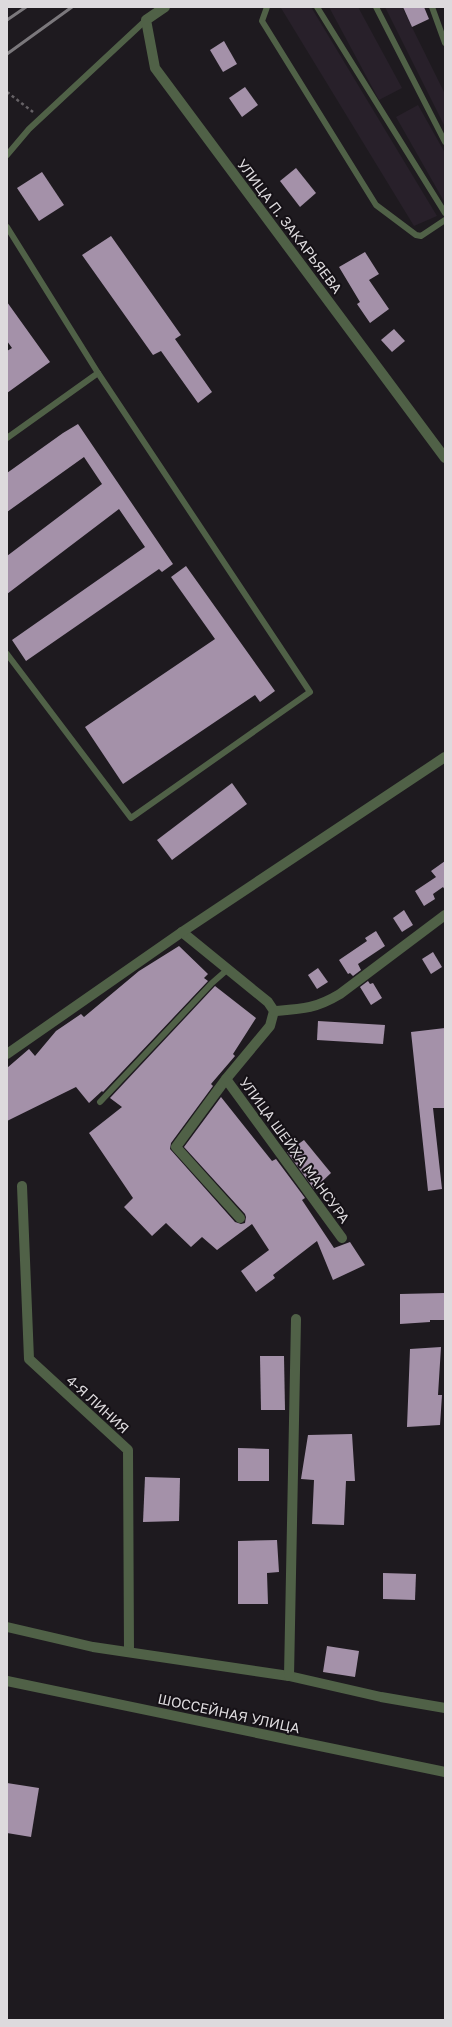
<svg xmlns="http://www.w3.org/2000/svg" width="452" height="2027" viewBox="0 0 452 2027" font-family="'Golos Text',sans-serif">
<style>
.built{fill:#28202a}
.building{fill:#a491a9}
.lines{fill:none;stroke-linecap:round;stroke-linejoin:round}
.path{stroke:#666266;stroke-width:2.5;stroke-dasharray:3 3;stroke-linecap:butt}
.service{stroke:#506147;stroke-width:6}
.minor{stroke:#506147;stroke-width:10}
.rail{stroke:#7b787c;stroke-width:3}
.labels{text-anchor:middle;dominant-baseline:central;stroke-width:4;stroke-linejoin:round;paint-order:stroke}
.street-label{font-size:14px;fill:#dddadd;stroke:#151116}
</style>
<rect width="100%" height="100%" fill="#1e1a1f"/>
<g class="built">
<polygon points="282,7 311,7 437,216 414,226 281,8"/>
<polygon points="329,7 358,7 402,88 379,100"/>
<polygon points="385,7 402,7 445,94 445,127"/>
<polygon points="418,105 445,153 445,203 396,117"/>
</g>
<g class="building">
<polygon points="403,7 424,7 429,19 412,27"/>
<polygon points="224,41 237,64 223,72 210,50"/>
<polygon points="245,87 258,105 242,117 229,98"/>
<polygon points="296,168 316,193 300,207 280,181"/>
<polygon points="42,172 64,205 39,221 17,188"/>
<polygon points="111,236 181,335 175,339 212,392 198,403 161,351 153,355 82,255"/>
<polygon points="365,252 379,274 369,280 389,309 370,323 357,304 360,302 339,267"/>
<polygon points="7,302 50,362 7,393 7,351 12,348 7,341"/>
<polygon points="394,329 405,341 392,352 381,340"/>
<polygon points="78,424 173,564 162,572 159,569 26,661 12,640 145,547 119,509 7,594 7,556 102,484 84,457 7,512 7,473 63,433"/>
<polygon points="186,566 275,691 260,702 255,695 123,784 85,727 215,639 171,577"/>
<polygon points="232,783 247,804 172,860 157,840"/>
<polygon points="445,861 445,890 443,887 433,894 435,899 424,906 415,891 436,877 431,871"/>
<polygon points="404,910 413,925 402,932 393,918"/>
<polygon points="376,931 385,946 358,964 361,970 353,976 350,973 348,974 339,960 367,941 365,938"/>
<polygon points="179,946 208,974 204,978 208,981 103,1092 102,1091 89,1103 76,1087 7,1121 7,1068 29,1049 35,1056 56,1031 81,1014 84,1017 139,971"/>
<polygon points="433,952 442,967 431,974 422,959"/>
<polygon points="318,968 328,982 317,989 308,975"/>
<polygon points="368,981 370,984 373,983 382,998 371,1005 360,987"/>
<polygon points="215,986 256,1018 233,1054 235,1056 211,1084 213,1086 171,1143 170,1149 235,1222 241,1224 245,1223 246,1217 245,1214 184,1147 221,1097 272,1161 276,1159 305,1198 302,1200 334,1248 350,1242 365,1265 333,1280 317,1241 273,1275 275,1278 256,1292 241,1271 269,1250 252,1224 217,1250 202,1237 191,1247 166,1223 152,1236 124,1207 133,1198 89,1133 122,1107 110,1098"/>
<polygon points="318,1021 385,1025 383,1044 317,1040"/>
<polygon points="445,1028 445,1108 433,1108 442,1189 428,1191 411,1032"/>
<polygon points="304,1140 331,1173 314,1189 287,1152"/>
<polygon points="445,1293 445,1320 430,1320 430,1322 400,1324 400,1294"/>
<polygon points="441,1347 438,1395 442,1395 440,1425 407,1427 410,1349"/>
<polygon points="260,1356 284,1356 285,1410 261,1410"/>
<polygon points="352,1434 355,1481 346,1481 344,1525 312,1524 314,1480 301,1479 308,1435"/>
<polygon points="238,1448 269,1449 269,1481 238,1481"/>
<polygon points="145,1477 180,1478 179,1521 143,1522"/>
<polygon points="277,1540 279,1572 267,1573 268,1604 238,1604 238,1541"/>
<polygon points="383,1573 416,1574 415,1600 383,1599"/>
<polygon points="327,1646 359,1651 355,1677 323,1672"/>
<polygon points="7,1783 39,1788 31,1837 7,1833"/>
</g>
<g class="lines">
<polyline class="path" points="7,92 33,112"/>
<g class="service">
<polyline points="267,7 262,21 376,205 416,235 421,236 445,220"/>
<polyline points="317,7 445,213"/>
<polyline points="376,7 445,142"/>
<polyline points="432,7 445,43"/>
<polyline points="7,155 29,129 146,20"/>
<polyline points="7,227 98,373 310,692 131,818 7,654"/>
<polyline points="7,438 98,373"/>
<polyline points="100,1102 212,983 228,969"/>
</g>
<g class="minor">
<polyline points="165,7 146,20 155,68 445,458"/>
<polyline points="182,932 268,1002 274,1011 270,1026 226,1079 176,1147 240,1218"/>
<path d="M274,1011c28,-2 41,-2 66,-17l105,-79"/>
<polyline points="7,1054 182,932 445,757"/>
<polyline points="226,1079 342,1238"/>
<polyline points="22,1186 29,1359 128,1450 129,1652"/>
<polyline points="7,1627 93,1647 289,1676 381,1697 445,1708"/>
<polyline points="289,1676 296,1319"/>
<polyline points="7,1681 445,1772"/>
</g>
<g class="rail">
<polyline points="7,20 26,7"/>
<polyline points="7,54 72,7"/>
</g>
</g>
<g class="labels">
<g class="street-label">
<text transform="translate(290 226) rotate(53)">УЛИЦА П. ЗАКАРЬЯЕВА</text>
<text transform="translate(295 1150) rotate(54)">УЛИЦА ШЕЙХА МАНСУРА</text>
<text transform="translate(98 1404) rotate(42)">4-Я ЛИНИЯ</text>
<text transform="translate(229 1713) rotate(12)">ШОССЕЙНАЯ УЛИЦА</text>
</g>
</g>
<rect width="452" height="2027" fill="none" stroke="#dddadd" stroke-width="16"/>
</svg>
